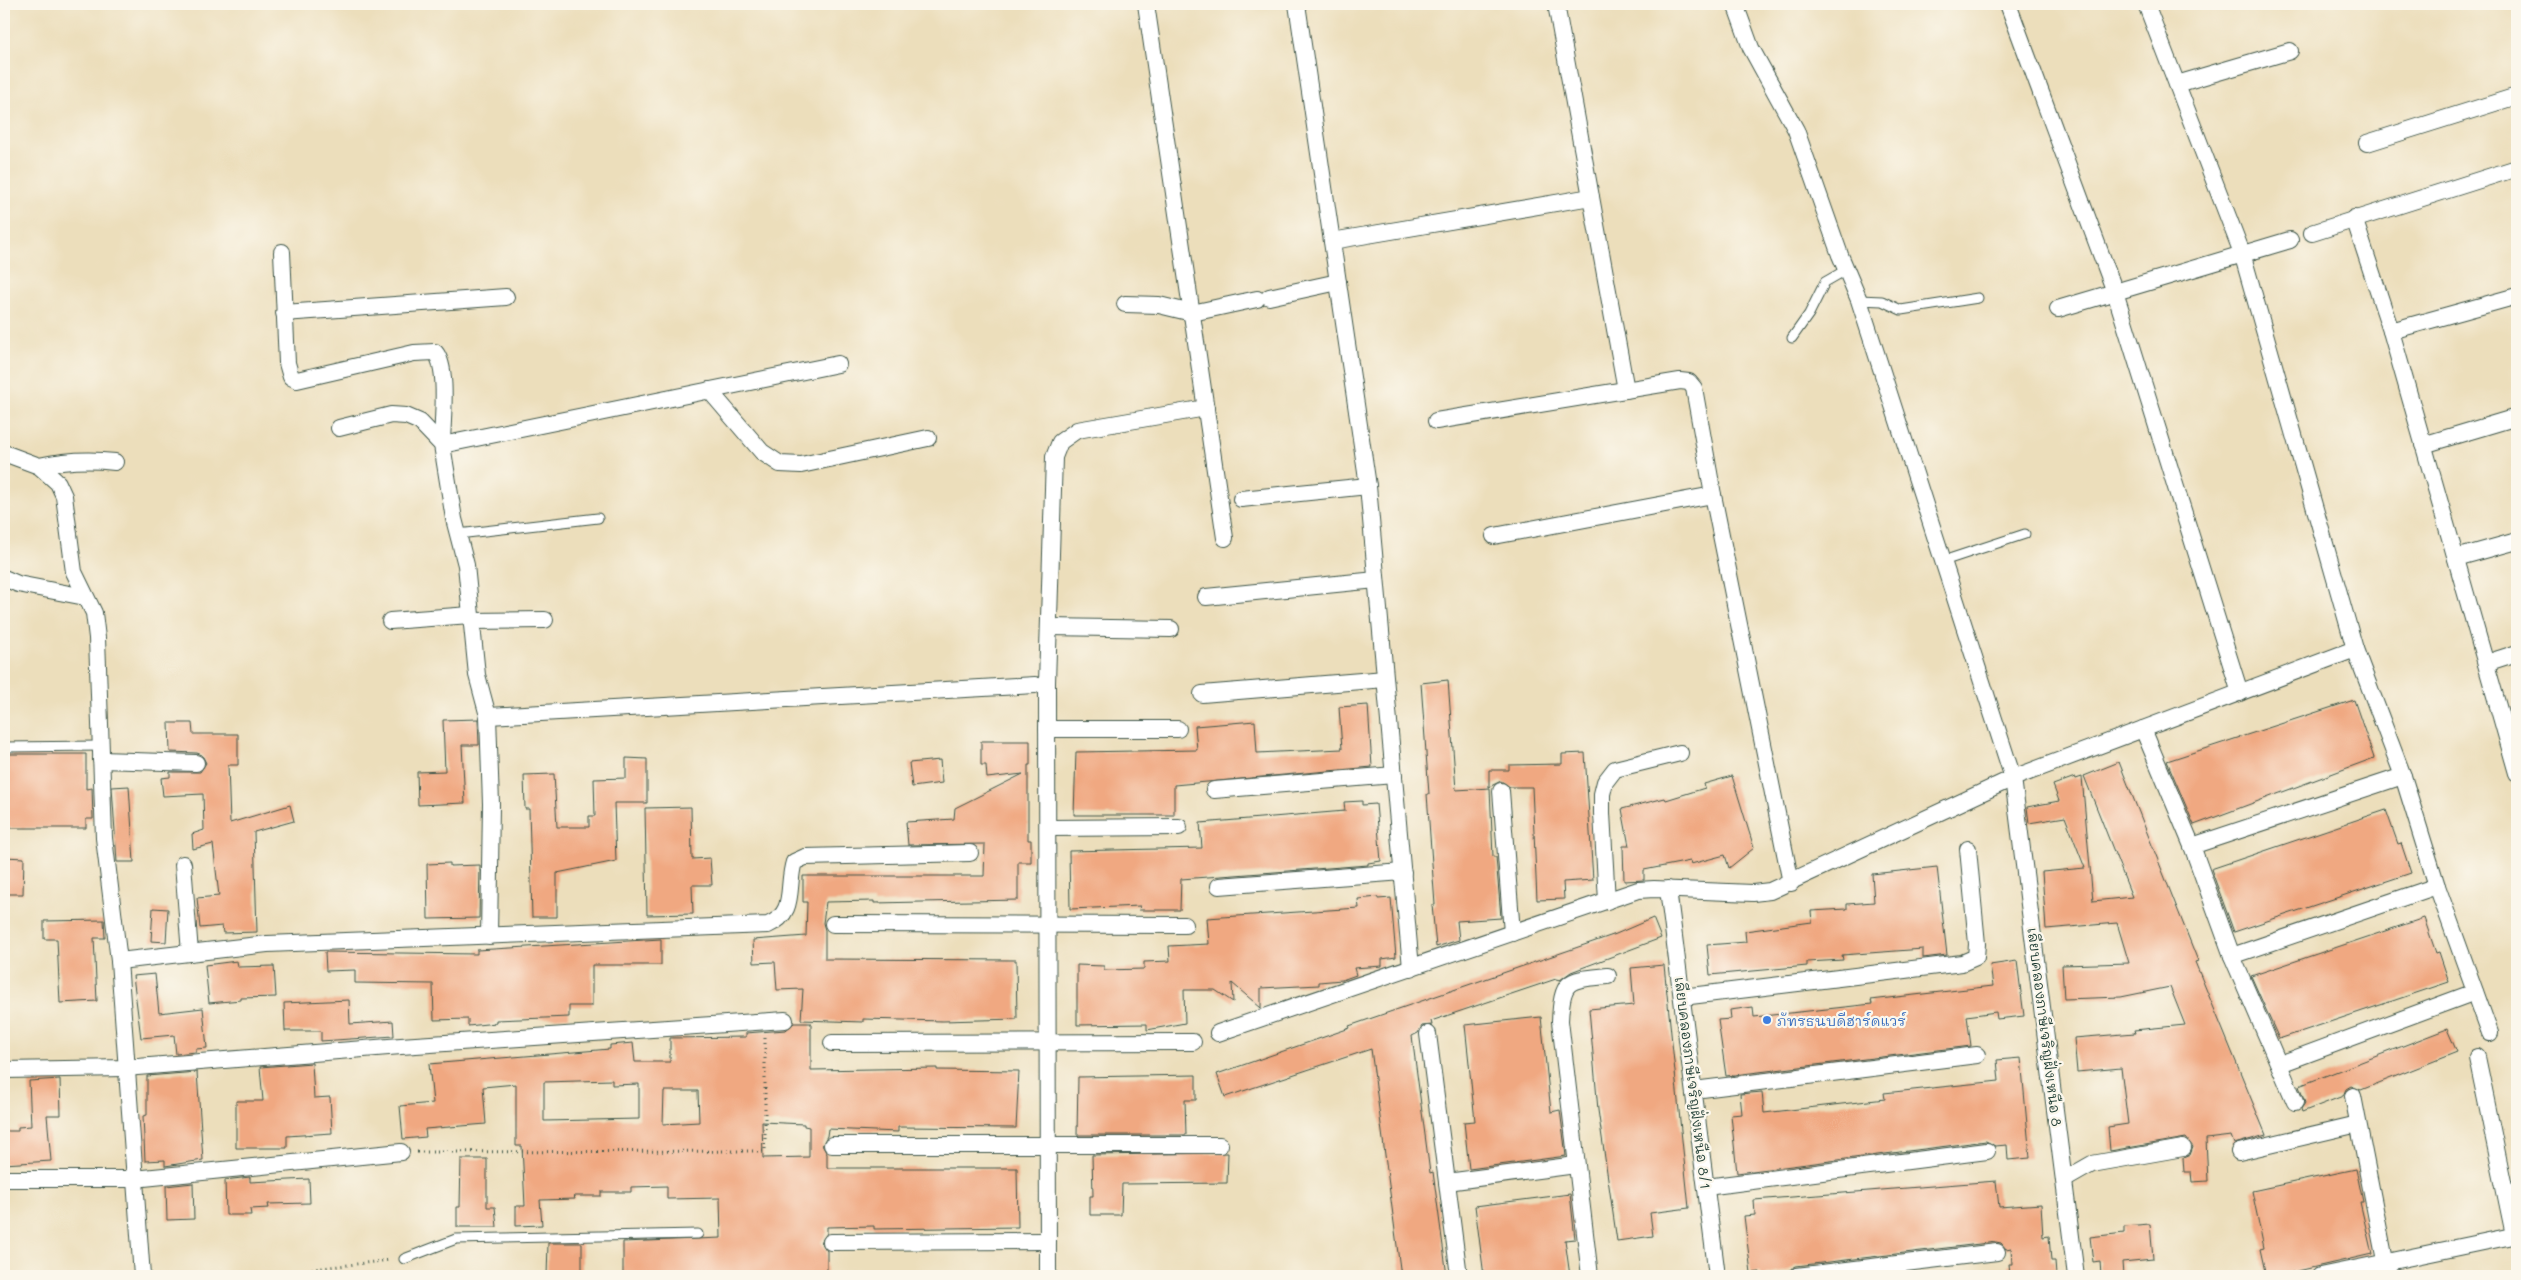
<svg xmlns="http://www.w3.org/2000/svg" width="2521" height="1280" viewBox="0 0 2521 1280" font-family="Mali,'Playpen Sans Thai',sans-serif">
<style>
.building{fill:#f0a881;fill-rule:evenodd}
.lines{fill:none;stroke-linecap:round;stroke-linejoin:round}
.service-casing{stroke:#3e5548;stroke-width:11}
.minor-casing{stroke:#3e5548;stroke-width:18}
.path{stroke:#3e5548;stroke-width:3;stroke-dasharray:1 4;stroke-linecap:butt}
.service{stroke:#fff;stroke-width:9}
.minor{stroke:#fff;stroke-width:16}
.shop-dot{fill:#3f7fe0;stroke:#fbf7ec;stroke-width:2}
.labels{text-anchor:middle;dominant-baseline:central;stroke-width:4.5;stroke-linejoin:round;paint-order:stroke}
.shop-label{font-size:14px;fill:#366cbe;stroke:#fbf7ec;text-anchor:start}
.street-label{font-size:14px;fill:#1f3d34;stroke:#fbf7ec}
</style>
<rect width="100%" height="100%" fill="#fbf7ec"/>
<filter id="ink" filterUnits="userSpaceOnUse"><feTurbulence type="fractalNoise" baseFrequency=".02" numOctaves="2"/><feDisplacementMap in="SourceGraphic" scale="10" xChannelSelector="R" yChannelSelector="G"/><feConvolveMatrix kernelMatrix="1 2 1 2 8 2 1 2 1" color-interpolation-filters="sRGB"/></filter>
<filter id="wash" filterUnits="userSpaceOnUse"><feTurbulence type="fractalNoise" baseFrequency=".0096" numOctaves="4" result="noise"/><feDisplacementMap in="SourceGraphic" scale="20" xChannelSelector="R" yChannelSelector="G"/><feGaussianBlur stdDeviation="1.12" result="paint"/><feColorMatrix in="noise" values="0 0 0 0 0 0 0 0 0 0 0 0 0 0 0 0 0 1.4 0 .05"/><feComposite in="paint" operator="in"/></filter>
<g filter="url(#wash)">
<rect width="100%" height="100%" fill="#ecdebb"/>
<g id="blocks">
<g class="building">
<polygon points="1448,680 1456,790 1490,788 1493,857 1496,857 1501,918 1457,921 1459,940 1436,947 1432,905 1435,905 1427,794 1429,794 1421,683"/>
<polygon points="2354,700 2374,758 2194,825 2167,761"/>
<polygon points="1368,705 1372,767 1174,785 1174,815 1074,815 1076,752 1197,750 1195,726 1255,721 1257,753 1342,749 1339,707"/>
<polygon points="478,719 479,745 462,745 465,803 418,805 417,772 445,771 443,720"/>
<polygon points="169,723 192,723 193,734 238,734 238,765 228,765 230,823 290,805 294,821 254,832 257,932 223,933 222,926 200,928 197,898 219,896 213,844 193,849 192,834 204,830 203,794 163,796 161,778 170,777 170,772 200,772 206,763 202,755 197,753 170,752"/>
<polygon points="981,741 1030,741 1030,765 1028,765 1028,840 1031,840 1031,862 1018,862 1018,900 874,903 874,901 826,902 823,923 825,930 825,959 1016,960 1017,1019 943,1021 863,1019 863,1022 801,1020 803,989 777,990 775,962 754,963 753,940 806,936 807,902 803,902 803,876 984,876 985,844 908,845 906,822 954,819 955,808 1023,774 987,778 986,765 981,765"/>
<polygon points="1585,753 1593,880 1563,882 1564,899 1537,900 1532,787 1510,787 1501,781 1489,787 1489,770 1509,770 1509,765 1562,764 1562,754"/>
<polygon points="4,754 86,754 86,789 92,788 93,819 86,819 86,828 4,828"/>
<polygon points="626,758 647,759 647,803 614,803 616,861 557,873 557,917 532,917 529,809 525,809 524,775 554,774 557,827 589,827 589,816 595,816 594,779 626,778"/>
<polygon points="940,760 942,783 912,787 909,763"/>
<polygon points="2119,762 2198,961 2195,962 2266,1135 2234,1144 2231,1136 2206,1139 2208,1181 2192,1182 2191,1172 2184,1172 2183,1158 2190,1155 2193,1147 2186,1138 2110,1151 2108,1127 2128,1124 2121,1068 2077,1072 2074,1038 2135,1033 2134,1030 2185,1025 2170,987 2121,997 2064,999 2062,965 2129,963 2117,923 2046,929 2042,872 2085,868 2065,817 2029,823 2027,807 2059,801 2053,785 2075,777 2076,779 2082,777 2093,901 2132,897 2084,776"/>
<polygon points="1732,776 1754,848 1729,868 1725,855 1691,864 1690,861 1644,870 1644,880 1624,881 1623,846 1629,846 1622,809 1665,798 1666,800 1705,788 1704,784"/>
<polygon points="129,786 134,862 117,862 112,787"/>
<polygon points="1362,801 1362,805 1376,804 1381,861 1368,863 1368,865 1181,879 1180,910 1139,910 1140,906 1070,909 1069,851 1202,848 1200,823 1345,811 1344,802"/>
<polygon points="691,807 692,859 710,858 712,885 692,885 693,914 647,915 645,808"/>
<polygon points="2386,810 2398,844 2401,843 2411,873 2234,932 2211,869"/>
<polygon points="4,857 24,858 23,894 4,894"/>
<polygon points="450,863 450,866 480,865 479,918 428,919 427,864"/>
<polygon points="1937,867 1947,955 1923,958 1923,949 1842,955 1843,960 1807,962 1807,966 1710,975 1707,945 1746,942 1745,931 1812,922 1811,911 1847,909 1847,904 1874,902 1872,874"/>
<polygon points="1378,897 1378,899 1391,898 1396,957 1382,959 1382,966 1354,968 1356,975 1342,980 1319,982 1319,985 1261,988 1261,1008 1232,983 1233,1002 1215,990 1184,990 1185,1023 1147,1030 1147,1024 1077,1025 1077,965 1104,966 1104,970 1144,969 1144,962 1170,961 1169,946 1209,944 1207,918 1359,908 1358,899"/>
<polygon points="153,908 168,909 166,942 151,941"/>
<polygon points="1653,918 1661,938 1571,972 1560,980 1556,979 1431,1021 1432,1025 1422,1026 1418,1033 1412,1036 1430,1173 1433,1172 1447,1276 1401,1276 1371,1049 1225,1097 1217,1074 1350,1028 1349,1026 1616,934"/>
<polygon points="2424,918 2436,953 2439,952 2449,982 2279,1039 2251,976"/>
<polygon points="104,920 105,938 94,938 97,1001 60,1003 57,939 44,939 44,921"/>
<polygon points="661,939 661,965 592,965 592,1006 569,1006 569,1017 496,1020 496,1023 468,1026 468,1019 434,1020 433,984 355,983 355,970 326,971 325,952 477,954 477,950"/>
<polygon points="237,961 238,967 274,966 276,997 241,998 241,1000 209,1003 205,965"/>
<polygon points="2017,961 2024,1016 1997,1019 1996,1012 1967,1016 1971,1046 1726,1076 1718,1020 1731,1019 1730,1010 1753,1007 1754,1017 1872,1004 1871,1000 1993,986 1990,965"/>
<polygon points="1664,965 1689,1208 1650,1213 1653,1236 1617,1241 1598,1110 1589,1009 1634,1005 1631,968"/>
<polygon points="155,974 159,1013 203,1008 207,1048 196,1049 196,1052 176,1054 174,1035 141,1038 133,976"/>
<polygon points="349,1000 350,1024 393,1021 394,1036 321,1041 321,1031 285,1031 284,1003"/>
<polygon points="1541,1017 1551,1112 1560,1110 1566,1156 1469,1169 1464,1122 1475,1121 1465,1025"/>
<path d="M794,1023h17v47l126,-2v2l82,1 -3,57 -118,-1v5l-70,-3 -1,7 -5,9 5,9v13l2,1h188l1,59 -144,2v-3l-47,1v6l-6,9 6,9v25h-204v-34l98,-4 -1,-40 -53,1v-13l-36,1v5h-30v4h-27l1,3 -35,1 2,25 -26,1v-20h9l-3,-60h-6v-62l-33,3 3,37 -61,5 1,8 -23,2 -3,-33 33,-3 -4,-39 181,-15v-4l23,-2 2,19h35v-24l76,-1v-4l40,-3zM612,1080v5l27,-1v35l-95,2v-39zM664,1091h34l1,31 -36,2zM762,1122l42,2v2l5,1v30l-46,1z"/>
<polygon points="2447,1029 2457,1052 2361,1090 2351,1086 2346,1089 2343,1096 2302,1112 2301,1109 2305,1103 2299,1086"/>
<polygon points="2021,1058 2030,1158 2008,1160 2007,1145 1995,1146 1986,1141 1737,1173 1731,1115 1742,1114 1740,1094 1762,1092 1764,1113 1885,1099 1884,1093 1999,1081 1997,1060"/>
<polygon points="312,1063 314,1098 330,1097 332,1133 287,1136 287,1148 236,1148 236,1101 263,1101 260,1067"/>
<polygon points="197,1072 203,1160 165,1166 165,1160 145,1161 143,1116 147,1115 147,1076"/>
<polygon points="1196,1075 1196,1100 1185,1100 1186,1135 1077,1135 1078,1077"/>
<polygon points="60,1079 61,1115 47,1115 51,1161 4,1164 4,1131 18,1131 18,1127 31,1126 29,1081"/>
<polygon points="1228,1153 1227,1183 1122,1184 1121,1215 1090,1215 1090,1196 1093,1196 1092,1155"/>
<polygon points="461,1159 487,1159 487,1207 495,1207 497,1227 457,1227 457,1207 460,1207"/>
<polygon points="2356,1169 2363,1202 2360,1202 2372,1254 2276,1276 2266,1276 2260,1249 2264,1248 2252,1191"/>
<polygon points="250,1177 250,1182 309,1179 310,1203 268,1204 269,1208 250,1209 251,1215 226,1215 225,1180"/>
<polygon points="1996,1181 1999,1207 2041,1204 2043,1237 2049,1236 2051,1261 2055,1261 2056,1276 2010,1276 2009,1264 2012,1264 2011,1248 2006,1249 2001,1243 1996,1242 1796,1266 1788,1271 1760,1276 1760,1272 1751,1273 1744,1216 1755,1215 1754,1200"/>
<polygon points="193,1183 194,1219 167,1220 166,1186"/>
<polygon points="1570,1194 1575,1239 1565,1240 1570,1276 1484,1276 1475,1206"/>
<polygon points="2150,1224 2153,1259 2122,1262 2123,1276 2101,1276 2100,1261 2093,1262 2090,1237 2124,1233 2124,1226"/>
<polygon points="548,1243 582,1243 582,1276 547,1276"/>
</g>
</g>
</g>
<g filter="url(#ink)">
<use href="#blocks" fill-opacity="0" stroke="#3e5548" stroke-width="1"/>
<g class="lines">
<g class="service-casing">
<g id="service">
<polyline points="1859,300 1882,301 1901,310 1978,298"/>
<polyline points="1792,338 1809,314 1825,282 1846,270"/>
<polyline points="458,534 598,518"/>
<polyline points="1943,561 2025,534"/>
<polyline points="4,747 101,746"/>
<polyline points="404,1259 456,1239 698,1234"/>
</g>
</g>
<g class="minor-casing">
<g id="minor">
<polyline points="1146,4 1225,538"/>
<polyline points="1297,4 1368,486 1411,968"/>
<polyline points="1556,4 1626,390"/>
<polyline points="1735,4 1751,48 1796,130 1840,255 1859,300 2013,778 2076,1276"/>
<polyline points="2008,4 2115,292 2240,693"/>
<polyline points="2146,4 2242,253 2355,649 2403,776 2437,886 2490,1033"/>
<polyline points="2177,84 2290,51"/>
<polyline points="2367,143 2517,96"/>
<polyline points="2354,218 2391,331 2517,773"/>
<polyline points="2312,233 2517,168"/>
<polyline points="1332,241 1591,197"/>
<path d="M282,252l5,111 4,14 6,3 117,-27 21,-1c14,16 7,71 7,93l396,-81"/>
<polyline points="1269,297 1338,282"/>
<polyline points="1125,304 1159,305 1192,313 1257,299"/>
<polyline points="2058,309 2290,240"/>
<polyline points="284,313 506,297"/>
<polyline points="2391,331 2517,296"/>
<polyline points="709,390 762,452 780,464 801,465 928,438"/>
<polyline points="1436,421 1680,381 1689,382 1694,388 1713,495 1791,883"/>
<polyline points="339,428 391,415 406,416 420,422 442,445 454,519 466,565 477,675 488,716 491,804 489,936"/>
<polyline points="2423,445 2517,417"/>
<polyline points="4,453 39,466 58,483 64,496 74,572 94,613 97,638 104,838 119,961 142,1276"/>
<path d="M39,466c27,-6 49,-7 76,-4"/>
<polyline points="1241,499 1368,486"/>
<polyline points="1494,536 1713,495"/>
<polyline points="2456,558 2517,541"/>
<polyline points="4,578 18,584 85,597"/>
<polyline points="1206,597 1376,580"/>
<polyline points="390,621 470,615"/>
<polyline points="471,621 545,620"/>
<polyline points="1049,627 1171,629"/>
<polyline points="2486,663 2517,653"/>
<polyline points="1202,694 1385,679"/>
<polyline points="488,716 1035,685"/>
<polyline points="1047,729 1178,729"/>
<polyline points="2143,729 2192,846 2232,956 2295,1102"/>
<polyline points="101,760 196,763"/>
<polyline points="1214,790 1394,775"/>
<polyline points="1501,791 1512,933"/>
<polyline points="1048,828 1179,827"/>
<polyline points="2192,846 2403,776"/>
<polyline points="183,864 190,953"/>
<polyline points="1219,886 1403,872"/>
<polyline points="1668,889 1717,1276"/>
<polyline points="1607,901 1602,813 1602,794 1605,782 1615,769 1680,753"/>
<polyline points="833,924 1185,925"/>
<polyline points="2232,956 2437,886"/>
<path d="M119,961l148,-17 501,-19c29,-12 18,-38 26,-63l11,-5 165,-4"/>
<polyline points="1682,997 1962,963 1976,957 1977,944 1968,849"/>
<polyline points="1218,1033 1638,890 1654,889 1753,893 1770,891 2013,778 2355,649"/>
<polyline points="1428,1034 1459,1276"/>
<polyline points="832,1043 1193,1042"/>
<polyline points="2477,1057 2514,1235"/>
<polyline points="2280,1064 2475,992"/>
<polyline points="4,1070 125,1068 401,1046 785,1020"/>
<polyline points="1694,1090 1977,1055"/>
<polyline points="2353,1096 2388,1276"/>
<polyline points="832,1145 1220,1145"/>
<polyline points="2239,1152 2358,1124"/>
<polyline points="4,1179 134,1179 401,1152"/>
<polyline points="2064,1180 2092,1164 2183,1148"/>
<polyline points="1447,1182 1576,1165"/>
<polyline points="1706,1187 1987,1151"/>
<polyline points="831,1242 1048,1241"/>
<polyline points="1048,1276 1047,683 1054,457 1060,442 1077,430 1206,408"/>
<path d="M1590,1276l-30,-255c2,-43 8,-41 48,-45"/>
<polyline points="1797,1276 1997,1252"/>
<polyline points="2320,1276 2517,1235"/>
</g>
</g>
<g class="path">
<polyline points="417,1152 765,1151 765,1038"/>
<polyline points="252,1276 391,1260"/>
</g>
<use href="#service" class="service"/>
<use href="#minor" class="minor"/>
</g>
</g>
<circle class="shop-dot" cx="1767" cy="1020" r="5"/>
<g class="labels">
<g class="shop-label">
<text x="1777" y="1020">ภัทรธนบดีฮาร์ดแวร์</text>
</g>
<g class="street-label">
<text transform="translate(2045 1027) rotate(83)">เลียบคลองภาษีเจริญฝั่งเหนือ 8</text>
<text transform="translate(1693 1083) rotate(83)">เลียบคลองภาษีเจริญฝั่งเหนือ 8/1</text>
</g>
</g>
<rect width="2521" height="1280" fill="none" stroke="#fbf7ec" stroke-width="20"/>
</svg>
